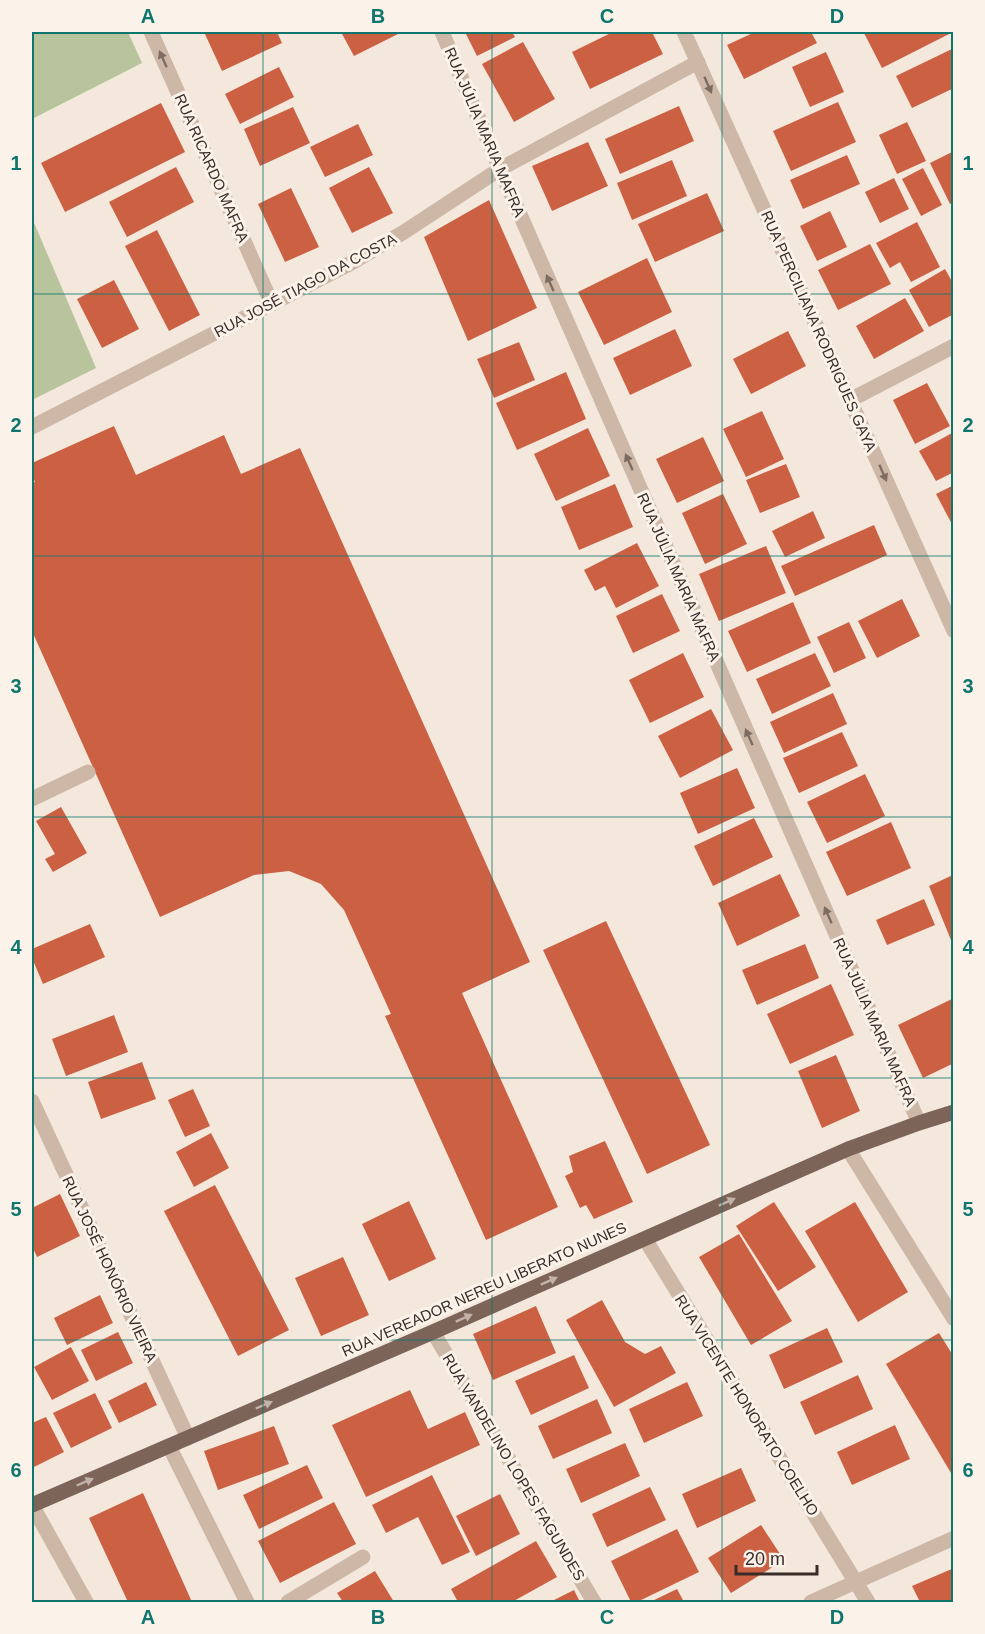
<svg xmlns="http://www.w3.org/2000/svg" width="985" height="1634" viewBox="0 0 985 1634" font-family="Arial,sans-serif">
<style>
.green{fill:#b7c49c}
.building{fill:#cb6043}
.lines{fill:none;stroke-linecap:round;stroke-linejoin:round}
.minor{stroke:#cdb8a8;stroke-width:15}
.major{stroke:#7c6459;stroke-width:15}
.oneway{fill:#7c6c62}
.oneway2{fill:#c2b2a9}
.grid{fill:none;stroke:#0f766e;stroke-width:1.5;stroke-opacity:0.55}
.labels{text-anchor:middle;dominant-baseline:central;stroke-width:6;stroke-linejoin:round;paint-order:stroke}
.street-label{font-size:15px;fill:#392d29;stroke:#fbf2ea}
.neatline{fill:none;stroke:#0f766e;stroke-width:2}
.grid-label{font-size:20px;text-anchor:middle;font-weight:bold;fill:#0f766e}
</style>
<rect width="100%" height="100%" fill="#f4e8dd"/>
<g class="green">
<polygon points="32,32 128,32 142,63 32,119"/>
<polygon points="32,218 96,368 32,400"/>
</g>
<g class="building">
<polygon points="204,32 277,32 282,43 222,71"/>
<polygon points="341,32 402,32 354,56"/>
<polygon points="465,32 512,32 515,37 477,56"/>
<polygon points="613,32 652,32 663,54 590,89 572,52"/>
<polygon points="755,32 811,32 817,43 744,79 727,45"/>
<polygon points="866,32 953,32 882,68 864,33"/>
<polygon points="523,42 555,99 514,122 482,64"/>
<polygon points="954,48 954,88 912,108 896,76"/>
<polygon points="826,52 844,92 810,107 792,67"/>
<polygon points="279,67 294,97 240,124 225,94"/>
<polygon points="838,102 856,142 791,171 773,131"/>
<polygon points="161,103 185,152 65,212 41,163"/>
<polygon points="679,106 694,141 620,174 605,139"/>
<polygon points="293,107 310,143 260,166 244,129"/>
<polygon points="907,122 926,161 897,174 879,135"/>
<polygon points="358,124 373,155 325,177 310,147"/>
<polygon points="588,142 608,186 552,211 532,166"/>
<polygon points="954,151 954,202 950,204 930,163"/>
<polygon points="847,155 860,184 803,209 790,180"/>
<polygon points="672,160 687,196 632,220 617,183"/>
<polygon points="176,167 194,202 127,237 109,202"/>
<polygon points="369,167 393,213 352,233 329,188"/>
<polygon points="923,168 942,205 921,216 902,179"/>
<polygon points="894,178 909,209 880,223 865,192"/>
<polygon points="291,188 319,247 285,262 258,204"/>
<polygon points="707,193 724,231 655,262 638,224"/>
<polygon points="489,200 537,308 468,341 424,237"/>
<polygon points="830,211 847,247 817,261 800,226"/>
<polygon points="917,222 940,267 911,282 900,262 890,268 876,243"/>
<polygon points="157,230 200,315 169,331 125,246"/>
<polygon points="870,244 891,284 838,310 818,270"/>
<polygon points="647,258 672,312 604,345 578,292"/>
<polygon points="945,269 954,285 954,314 929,327 909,290"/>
<polygon points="114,280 139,329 102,348 77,299"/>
<polygon points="905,298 924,331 874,359 856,326"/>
<polygon points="675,329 692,366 630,395 613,358"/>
<polygon points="788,331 806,366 751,394 733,359"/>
<polygon points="519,342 535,380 494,398 477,359"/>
<polygon points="566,372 586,419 517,450 496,403"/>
<polygon points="927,383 950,426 915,444 893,400"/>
<polygon points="762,411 784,459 746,477 723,429"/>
<polygon points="114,426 136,475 224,435 241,474 300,448 530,962 462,993 558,1207 486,1240 385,1016 391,1014 344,910 321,884 289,871 254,875 160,917 32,631 32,483 35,482 32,475 32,463"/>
<polygon points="588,428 610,476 556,501 534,454"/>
<polygon points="954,432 954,472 936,481 919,451"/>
<polygon points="703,437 724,481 677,503 656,459"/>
<polygon points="786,464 800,497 760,513 746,480"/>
<polygon points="615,484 633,527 579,550 561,507"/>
<polygon points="954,485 954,528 936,494"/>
<polygon points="723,494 747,544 705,564 682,513"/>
<polygon points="813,511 825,538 785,557 772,531"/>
<polygon points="874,525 887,555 795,596 781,566"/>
<polygon points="637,543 659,586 616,608 605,586 595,591 584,570"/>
<polygon points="766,546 786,593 719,621 699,574"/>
<polygon points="662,594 680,631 633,653 616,616"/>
<polygon points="902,599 920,636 877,658 858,621"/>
<polygon points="793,602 811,643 747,672 728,631"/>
<polygon points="849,622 866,658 834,673 817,637"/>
<polygon points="683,653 704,697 650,723 629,680"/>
<polygon points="815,653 831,686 772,714 756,679"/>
<polygon points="833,693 847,724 784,753 770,722"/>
<polygon points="711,709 733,750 680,778 658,736"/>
<polygon points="842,732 858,766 799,793 783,758"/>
<polygon points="737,768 755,808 698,834 680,793"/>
<polygon points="865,774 885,816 827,843 807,802"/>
<polygon points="61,807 87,853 53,872 45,859 55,854 36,821"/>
<polygon points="754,818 773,857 713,886 694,846"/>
<polygon points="891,822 911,868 847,896 826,852"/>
<polygon points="780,874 800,916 737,946 718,903"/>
<polygon points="953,875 953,945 929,886"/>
<polygon points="924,899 935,925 887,945 876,920"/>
<polygon points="606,921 710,1145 647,1174 543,950"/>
<polygon points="90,924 105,957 43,984 32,958 32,949"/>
<polygon points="805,944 819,978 757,1005 742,970"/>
<polygon points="831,984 854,1035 790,1064 767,1014"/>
<polygon points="954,998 954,1063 923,1078 898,1025"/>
<polygon points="114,1015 128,1052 66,1076 52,1039"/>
<polygon points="836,1055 860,1111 822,1128 798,1071"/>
<polygon points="142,1062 156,1099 101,1119 88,1082"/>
<polygon points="193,1089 210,1126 185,1137 168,1100"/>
<polygon points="211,1133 229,1168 194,1187 176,1152"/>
<polygon points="605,1141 633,1202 594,1219 586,1205 580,1208 565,1176 573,1172 569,1156"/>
<polygon points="215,1185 289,1330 238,1356 164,1211"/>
<polygon points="60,1194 80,1236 37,1257 32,1246 32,1208"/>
<polygon points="409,1201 436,1259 389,1281 362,1224"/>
<polygon points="774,1202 816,1267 778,1291 736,1226"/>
<polygon points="855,1202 908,1292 858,1322 805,1231"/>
<polygon points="739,1234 792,1321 751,1345 699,1257"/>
<polygon points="343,1257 369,1315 321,1336 295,1278"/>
<polygon points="100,1295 113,1323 67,1345 54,1318"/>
<polygon points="602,1300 625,1342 645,1354 661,1346 676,1373 614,1407 566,1320"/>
<polygon points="536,1306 556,1353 493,1380 473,1334"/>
<polygon points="827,1328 843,1362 784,1389 769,1355"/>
<polygon points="118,1332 133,1363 96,1381 81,1350"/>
<polygon points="939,1333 954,1357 954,1478 886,1364"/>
<polygon points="71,1347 89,1381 52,1400 34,1367"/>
<polygon points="574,1355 589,1388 531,1415 515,1381"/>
<polygon points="858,1375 873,1409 815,1435 800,1402"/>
<polygon points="146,1382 157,1405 119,1423 108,1401"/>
<polygon points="687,1382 703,1416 644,1443 629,1409"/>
<polygon points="410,1390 428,1429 465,1412 480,1445 366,1497 332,1425"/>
<polygon points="95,1393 112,1428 71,1448 53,1413"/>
<polygon points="597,1399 612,1433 553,1459 538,1426"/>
<polygon points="46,1417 64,1452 32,1468 32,1423"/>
<polygon points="895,1425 910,1459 852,1485 837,1452"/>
<polygon points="274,1426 289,1464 218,1490 204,1451"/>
<polygon points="625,1443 640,1476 581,1503 566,1469"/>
<polygon points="307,1465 323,1498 259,1529 243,1495"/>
<polygon points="741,1468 756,1501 697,1528 682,1494"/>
<polygon points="432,1475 470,1552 442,1565 418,1517 386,1533 372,1505"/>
<polygon points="650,1487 666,1520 607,1547 592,1514"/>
<polygon points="143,1493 192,1602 128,1602 89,1518"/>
<polygon points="500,1494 520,1534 476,1556 456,1516"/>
<polygon points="334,1502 356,1544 280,1583 258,1541"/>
<polygon points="761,1525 784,1560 731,1593 708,1558"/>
<polygon points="677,1529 699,1572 637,1602 631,1602 611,1561"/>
<polygon points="536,1541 557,1577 512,1602 458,1602 451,1589"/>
<polygon points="954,1568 954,1602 920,1602 912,1586"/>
<polygon points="375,1571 394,1602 343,1602 337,1593"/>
<polygon points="677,1589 684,1602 650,1602"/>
<polygon points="574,1590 580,1602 550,1602"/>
</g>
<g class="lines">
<g class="minor">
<polyline points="151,32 272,304"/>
<polyline points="442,32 500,169 919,1123"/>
<polyline points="684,32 954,631"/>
<polyline points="850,400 954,346"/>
<polyline points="32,427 353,262 404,232 500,169 698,62"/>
<polyline points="32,799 88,772"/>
<polyline points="32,1101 188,1438"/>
<polyline points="848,1149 954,1319"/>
<polyline points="645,1239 868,1602"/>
<polyline points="433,1332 594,1602"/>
<polyline points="169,1446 247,1602"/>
<polyline points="32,1505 86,1602"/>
<polyline points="288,1602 363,1557"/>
<polyline points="811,1602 954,1538"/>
</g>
<polyline class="major" points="32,1505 433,1332 848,1149 919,1123 954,1112"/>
</g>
<defs><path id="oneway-solid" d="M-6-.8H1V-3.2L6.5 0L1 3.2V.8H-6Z" transform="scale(1.5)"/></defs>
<g class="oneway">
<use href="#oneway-solid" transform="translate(163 59) rotate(-114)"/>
<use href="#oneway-solid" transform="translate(708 85) rotate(66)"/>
<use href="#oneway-solid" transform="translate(550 283) rotate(-114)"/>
<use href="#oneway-solid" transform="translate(629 462) rotate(-114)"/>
<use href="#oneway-solid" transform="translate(883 473) rotate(66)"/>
<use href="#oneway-solid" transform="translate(749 737) rotate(-114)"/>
<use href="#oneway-solid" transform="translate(828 915) rotate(-114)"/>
</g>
<g class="oneway2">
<use href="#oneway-solid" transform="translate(727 1202) rotate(-24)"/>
<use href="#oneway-solid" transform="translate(549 1281) rotate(-24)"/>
<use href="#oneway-solid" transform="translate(464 1318) rotate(-24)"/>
<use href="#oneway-solid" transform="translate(264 1405) rotate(-23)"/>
<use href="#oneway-solid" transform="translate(85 1482) rotate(-23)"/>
</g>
<path class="grid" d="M263,32v1570M492,32v1570M722,32v1570M32,294h922M32,556h922M32,817h922M32,1078h922M32,1340h922"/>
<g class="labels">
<g class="street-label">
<text transform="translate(485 132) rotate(67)">RUA JÚLIA MARIA MAFRA</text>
<text transform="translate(212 168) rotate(66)">RUA RICARDO MAFRA</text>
<text transform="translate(305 285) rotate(-28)">RUA JOSÉ TIAGO DA COSTA</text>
<text transform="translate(819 331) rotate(66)">RUA PERCILIANA RODRIGUES GAYA</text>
<text transform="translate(679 577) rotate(66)">RUA JÚLIA MARIA MAFRA</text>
<text transform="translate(875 1022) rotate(66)">RUA JÚLIA MARIA MAFRA</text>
<text transform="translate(110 1269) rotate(65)">RUA JOSÉ HONÓRIO VIEIRA</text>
<text transform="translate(484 1289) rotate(-24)">RUA VEREADOR NEREU LIBERATO NUNES</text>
<text transform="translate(747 1405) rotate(58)">RUA VICENTE HONORATO COELHO</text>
<text transform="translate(514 1467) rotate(59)">RUA VANDELINO LOPES FAGUNDES</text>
</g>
</g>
<rect width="985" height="1634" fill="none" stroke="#fbf2ea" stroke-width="66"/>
<path d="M736 1565v9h81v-9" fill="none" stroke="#392d29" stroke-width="3"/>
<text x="745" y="1565" font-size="18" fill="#392d29" stroke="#fbf2ea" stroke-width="4.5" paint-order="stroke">20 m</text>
<rect x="33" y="33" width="919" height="1568" class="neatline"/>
<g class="grid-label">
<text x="148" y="23">A</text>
<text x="378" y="23">B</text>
<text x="607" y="23">C</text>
<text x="837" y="23">D</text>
<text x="16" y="170">1</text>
<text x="968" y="170">1</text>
<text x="16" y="432">2</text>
<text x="968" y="432">2</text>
<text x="16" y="693">3</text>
<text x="968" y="693">3</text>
<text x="16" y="954">4</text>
<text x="968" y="954">4</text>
<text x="16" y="1216">5</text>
<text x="968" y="1216">5</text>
<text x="16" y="1477">6</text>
<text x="968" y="1477">6</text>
<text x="148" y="1624">A</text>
<text x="378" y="1624">B</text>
<text x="607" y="1624">C</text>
<text x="837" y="1624">D</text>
</g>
</svg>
